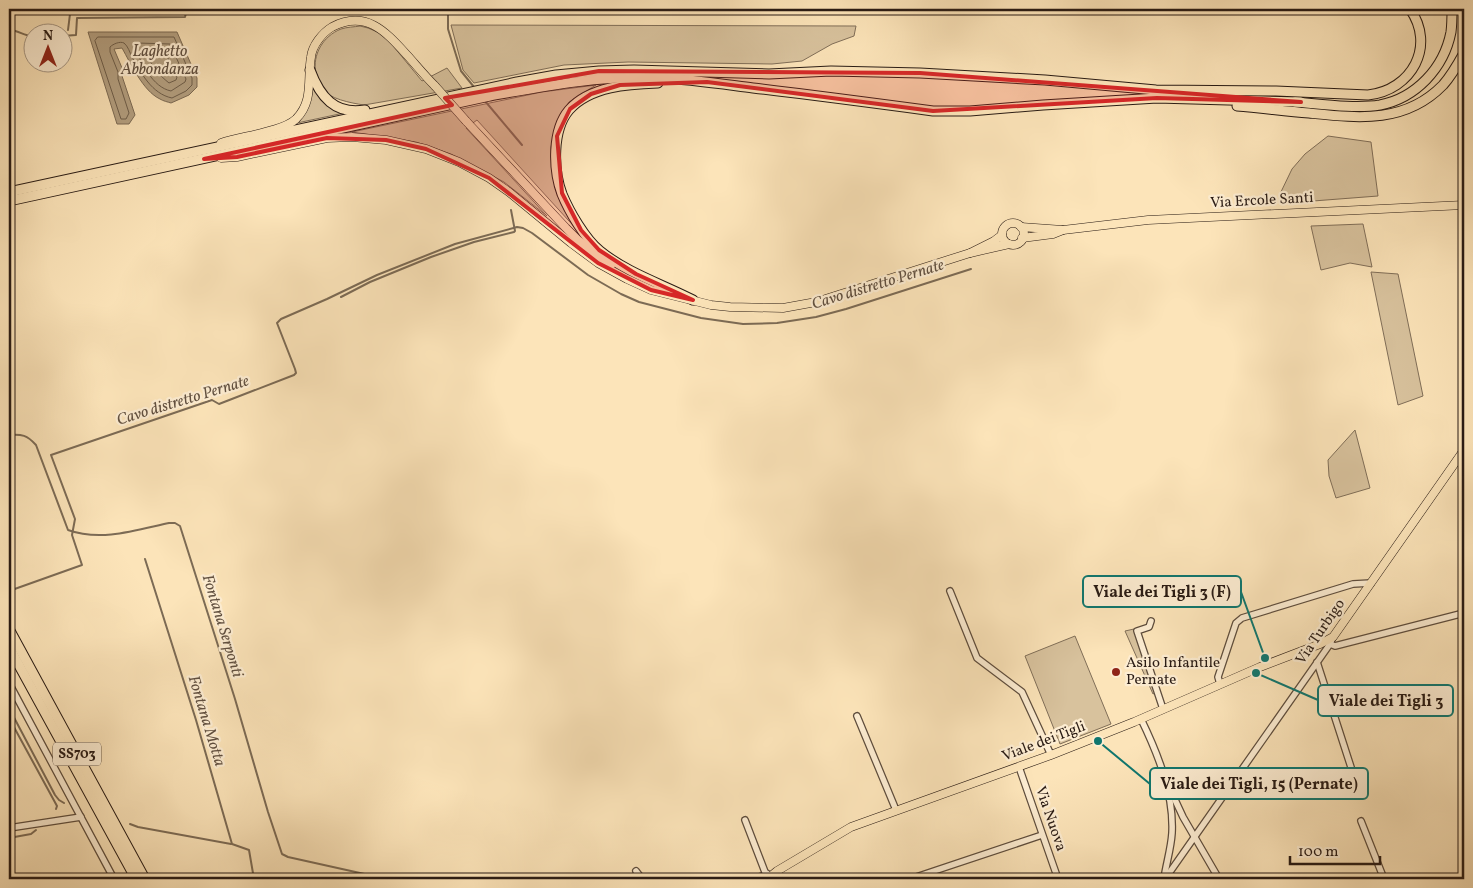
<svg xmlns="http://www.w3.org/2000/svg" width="1473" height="888" viewBox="0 0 1473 888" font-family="Vollkorn,serif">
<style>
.green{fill:#d8c29d;stroke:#806e58}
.water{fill:#b4a081;stroke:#7c6b55}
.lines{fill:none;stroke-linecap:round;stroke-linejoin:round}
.shore{stroke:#6e5e4a;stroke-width:1}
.stream{stroke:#7c6b55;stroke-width:2}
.minor-casing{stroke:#5e4d3d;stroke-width:8}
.major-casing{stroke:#291b14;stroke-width:9}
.highway-casing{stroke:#291b14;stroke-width:11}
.minor{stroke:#fdedd2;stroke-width:5.5}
.major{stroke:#fce4b9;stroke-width:8}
.highway{stroke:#fce4b9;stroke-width:9}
.major-bridge-casing{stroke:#291b14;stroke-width:9;stroke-linecap:butt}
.major-bridge{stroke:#fce4b9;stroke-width:8}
.marked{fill:#d62828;fill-opacity:0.2;stroke:#d62828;stroke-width:4;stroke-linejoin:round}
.poi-dot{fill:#8f2418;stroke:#fdedd2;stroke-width:2}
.labels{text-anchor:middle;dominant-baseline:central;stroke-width:4.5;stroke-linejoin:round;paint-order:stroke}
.shield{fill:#fdedd2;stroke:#695a4d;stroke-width:1}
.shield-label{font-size:14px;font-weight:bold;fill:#291b14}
.street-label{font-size:15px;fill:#291b14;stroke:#fdedd2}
.poi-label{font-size:15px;fill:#291b14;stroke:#fdedd2;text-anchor:start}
.water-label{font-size:16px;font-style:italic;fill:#615040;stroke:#fdedd2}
.leader{fill:none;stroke:#0f766e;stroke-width:2}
.callout-dot{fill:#0f766e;stroke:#fdedd2;stroke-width:2}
.callout{fill:#fdedd2;stroke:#0f766e;stroke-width:2}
.callout-label{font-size:16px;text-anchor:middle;font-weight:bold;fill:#291b14}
</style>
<rect width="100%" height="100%" fill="#fce4b9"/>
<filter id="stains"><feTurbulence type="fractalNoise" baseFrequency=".004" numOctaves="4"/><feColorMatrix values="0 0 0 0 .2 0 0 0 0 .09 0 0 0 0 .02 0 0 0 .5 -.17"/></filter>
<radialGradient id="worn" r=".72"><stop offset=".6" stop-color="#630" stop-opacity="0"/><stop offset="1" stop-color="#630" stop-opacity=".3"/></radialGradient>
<g class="green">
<polygon points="451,25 856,26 854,36 832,44 802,61 772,64 628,62 564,65 474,83 463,70"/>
<path d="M360,26l8,2 16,7 38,46 25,-13 15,20 -98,17c-13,-2 -35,-6 -43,-17 -2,-4 -4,-11 -5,-15 -4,-18 7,-37 25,-44 6,-2 13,-2 19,-3z"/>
<polygon points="596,85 569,102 557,121 551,147 553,175 579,232 477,120 466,128 547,216 504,182 451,154 416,142 352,132 542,92"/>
<path d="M313,88c8,13 18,18 31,25l-47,10c9,-10 14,-21 16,-35z"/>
<polygon points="1328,136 1371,142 1378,196 1287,203 1279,196 1292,169 1305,154"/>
<polygon points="1363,224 1372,267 1350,263 1321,270 1311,226"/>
<polygon points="1371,272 1398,274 1423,396 1398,405"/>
<polygon points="1355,430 1370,488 1336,498 1329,476 1328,460"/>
<polygon points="1134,629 1155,693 1153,694 1125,631"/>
<polygon points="1075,636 1111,724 1060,744 1025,656"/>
</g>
<path class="water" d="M88,32h89l20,46v9l-8,8 -18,8c-3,-1 -8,-2 -11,-4 -17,-8 -29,-35 -38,-51l-8,1 11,26 -3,1 13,39 -6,9h-12z"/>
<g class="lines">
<g class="shore">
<path d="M98,37h76l18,41v7l-6,6 -14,7c-20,-4 -31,-25 -40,-41 -2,-4 -4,-11 -8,-14 -4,-2 -11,1 -14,4v5l8,20v7l11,34 -3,6h-5l-26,-78z"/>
<path d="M137,43l33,1 16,35 -1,3 -14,9c-19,-4 -29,-28 -37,-44l1,-3z"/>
<path d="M149,51l16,1 12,25 -1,3 -7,3c-10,-8 -20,-19 -22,-31z"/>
</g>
<g class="stream">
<polyline points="448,11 448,29 461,71 474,87"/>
<path d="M9,30c9,0 15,6 23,6"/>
<polyline points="68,30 70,14 184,14 186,12"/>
<polyline points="62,36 76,35 77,18 185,17 186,13"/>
<polyline points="485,101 522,145"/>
<polyline points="341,297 370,282 431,257 474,242 514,232 515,231 511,210"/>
<path d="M9,435c13,-1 18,0 27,10l32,85c33,12 69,0 101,-7h6l5,3 55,173 33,113 14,42 6,3 99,22"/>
<polyline points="145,559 196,720 232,844 249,850 254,879"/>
<polyline points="9,591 82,565 72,535 75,519 51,455 212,400 219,404 294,375 296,373 295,369 277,323 281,319 327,299 377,275 455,244 517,227 523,228 532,233 588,275 621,294 639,302 701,318 743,324 777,323 816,317 846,309 971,269"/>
<polyline points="9,708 55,795 59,800 64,803"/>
<polyline points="9,718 57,806 56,809"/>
<polyline points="130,824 138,827 231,844"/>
<polyline points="9,838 31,834 36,830"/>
</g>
<g class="minor-casing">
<g id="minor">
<polyline points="950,591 977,658 1022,692 1051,755"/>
<polyline points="1151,621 1149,627 1137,631 1163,709"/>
<polyline points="1330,644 1335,646 1464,613"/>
<polyline points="1317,662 1359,792"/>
<polyline points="9,683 114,879"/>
<polyline points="1220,684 1218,677 1236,623 1242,618 1353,584 1371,583"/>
<polyline points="857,716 896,810"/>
<path d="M1141,719c17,35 33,75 31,114 -1,16 -6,31 -8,46"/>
<polyline points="1019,767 1058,879"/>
<polyline points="1170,789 1183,817 1219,879"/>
<polyline points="745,820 765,872 771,876"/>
<polyline points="1361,821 1384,879"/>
<polyline points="9,828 81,817"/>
<polyline points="636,871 642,879"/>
<polyline points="753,879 762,876 771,876"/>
<polyline points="910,879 1042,835"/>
<polyline points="1165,879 1330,644 1333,637"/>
</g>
</g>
<g class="major-casing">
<g id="major">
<polyline points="466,121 566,228 579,241 611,265"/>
<path d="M221,143c20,-7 61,-11 75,-24 18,-18 11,-40 15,-62 1,-11 11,-24 21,-30 34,-18 54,5 75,28 9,10 18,21 28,31"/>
<polyline points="221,158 237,157 327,138 352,137 386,140 426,149 459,162 489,178 509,192 571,243 598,263 627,279 651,290 711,305 730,307 783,308 816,302 970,253"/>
<circle cx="1013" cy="234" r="11"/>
<polyline points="1021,227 1063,230 1053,234 1022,238"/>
<polyline points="1063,230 1148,220 1464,205"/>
<polyline points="1002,235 994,241 970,253 1009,244"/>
<polyline points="771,879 771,876 777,871 851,827 1051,755 1134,722 1260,667 1320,644 1333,637 1464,450"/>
</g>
</g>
<g class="highway-casing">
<g id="highway">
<path d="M310,70c10,27 25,45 55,40"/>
<path d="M658,83c-29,1 -68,3 -89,27 -17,20 -16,60 -7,84 7,17 23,45 38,57 27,22 62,33 93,49"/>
<path d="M1295,102c25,2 60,7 85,3 36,-7 64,-37 71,-73 1,-8 1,-16 1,-23"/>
<path d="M1237,106c24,2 48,5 72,7 49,5 96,11 134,-28 8,-9 15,-21 21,-32"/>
<path d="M9,192l508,-110 39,-7 43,-4 35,-1 135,4 62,-3 89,2 125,7 111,10 120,1 92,4c44,-5 68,-49 42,-86"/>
<path d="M9,201l481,-105c55,-10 112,-21 169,-18 31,1 63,6 94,10 60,7 120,15 180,23h37l73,-6 114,-7 144,4"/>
<polyline points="9,629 145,879"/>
<polyline points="9,647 136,879"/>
</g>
</g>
<use href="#minor" class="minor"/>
<use href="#major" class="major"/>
<use href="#highway" class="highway"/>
<g class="major-bridge-casing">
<polyline id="major-bridge" points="435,86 466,121"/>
</g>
<use href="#major-bridge" class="major-bridge"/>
</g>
<path class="marked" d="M599,71l321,2 381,29 -144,-4 -224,13 -226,-29 -87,3 -29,9 -21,15 -13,27 5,57 19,37 18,20 37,24 57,26 -42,-10 -53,-27 -109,-85 -63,-29 -40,-9 -59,-2 -90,19 -33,2 248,-54 -7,-7z"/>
<circle class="poi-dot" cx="1116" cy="672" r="5"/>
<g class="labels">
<rect class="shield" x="53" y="742.5" width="48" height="23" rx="4"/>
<g class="shield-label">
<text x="77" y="754">SS703</text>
</g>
<g class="street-label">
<text transform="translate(1262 201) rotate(-3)">Via Ercole Santi</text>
<text transform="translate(1321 632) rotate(-56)">Via Turbigo</text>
<text transform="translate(1044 742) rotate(-21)">Viale dei Tigli</text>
<text transform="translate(1050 819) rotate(71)">Via Nuova</text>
</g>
<g class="poi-label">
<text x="1126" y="663">Asilo Infantile<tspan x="1126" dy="17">Pernate</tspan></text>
</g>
<g class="water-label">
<text x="160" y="52">Laghetto<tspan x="160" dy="18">Abbondanza</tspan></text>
<text transform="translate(878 285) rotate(-17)">Cavo distretto Pernate</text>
<text transform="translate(183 401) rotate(-17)">Cavo distretto Pernate</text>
<text transform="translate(222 626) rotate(73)">Fontana Serponti</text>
<text transform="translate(206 721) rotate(73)">Fontana Motta</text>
</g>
</g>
<path class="leader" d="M1265 658L1241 592M1256 673L1318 700M1098 741L1150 784"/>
<g class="callout-dot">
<circle cx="1265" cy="658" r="5"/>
<circle cx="1256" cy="673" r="5"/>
<circle cx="1098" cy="741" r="5"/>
</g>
<g class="callout">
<rect x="1083" y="576" width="158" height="31" rx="5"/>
<rect x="1318" y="685" width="135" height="31" rx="5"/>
<rect x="1150" y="768" width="218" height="31" rx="5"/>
</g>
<g class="callout-label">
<text x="1162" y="597">Viale dei Tigli 3 (F)</text>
<text x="1386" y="706">Viale dei Tigli 3</text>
<text x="1259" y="789">Viale dei Tigli, 15 (Pernate)</text>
</g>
<rect width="1473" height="888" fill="none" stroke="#fce4b9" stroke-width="30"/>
<rect x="10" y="10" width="1453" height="868" fill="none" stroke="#291b14" stroke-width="2.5"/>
<rect x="15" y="15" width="1443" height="858" fill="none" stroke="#291b14"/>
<g transform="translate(48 48)"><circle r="24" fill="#fdedd2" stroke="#a89986"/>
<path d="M0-4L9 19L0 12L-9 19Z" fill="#8f2418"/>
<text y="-8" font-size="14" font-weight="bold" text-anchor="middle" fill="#291b14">N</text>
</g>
<path d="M1290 856v8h90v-8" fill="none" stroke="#291b14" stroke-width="2.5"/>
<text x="1298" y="856" font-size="15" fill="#291b14" stroke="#fdedd2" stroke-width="4" paint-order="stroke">100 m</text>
<rect width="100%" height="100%" filter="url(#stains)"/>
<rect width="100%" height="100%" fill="url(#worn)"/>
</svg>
